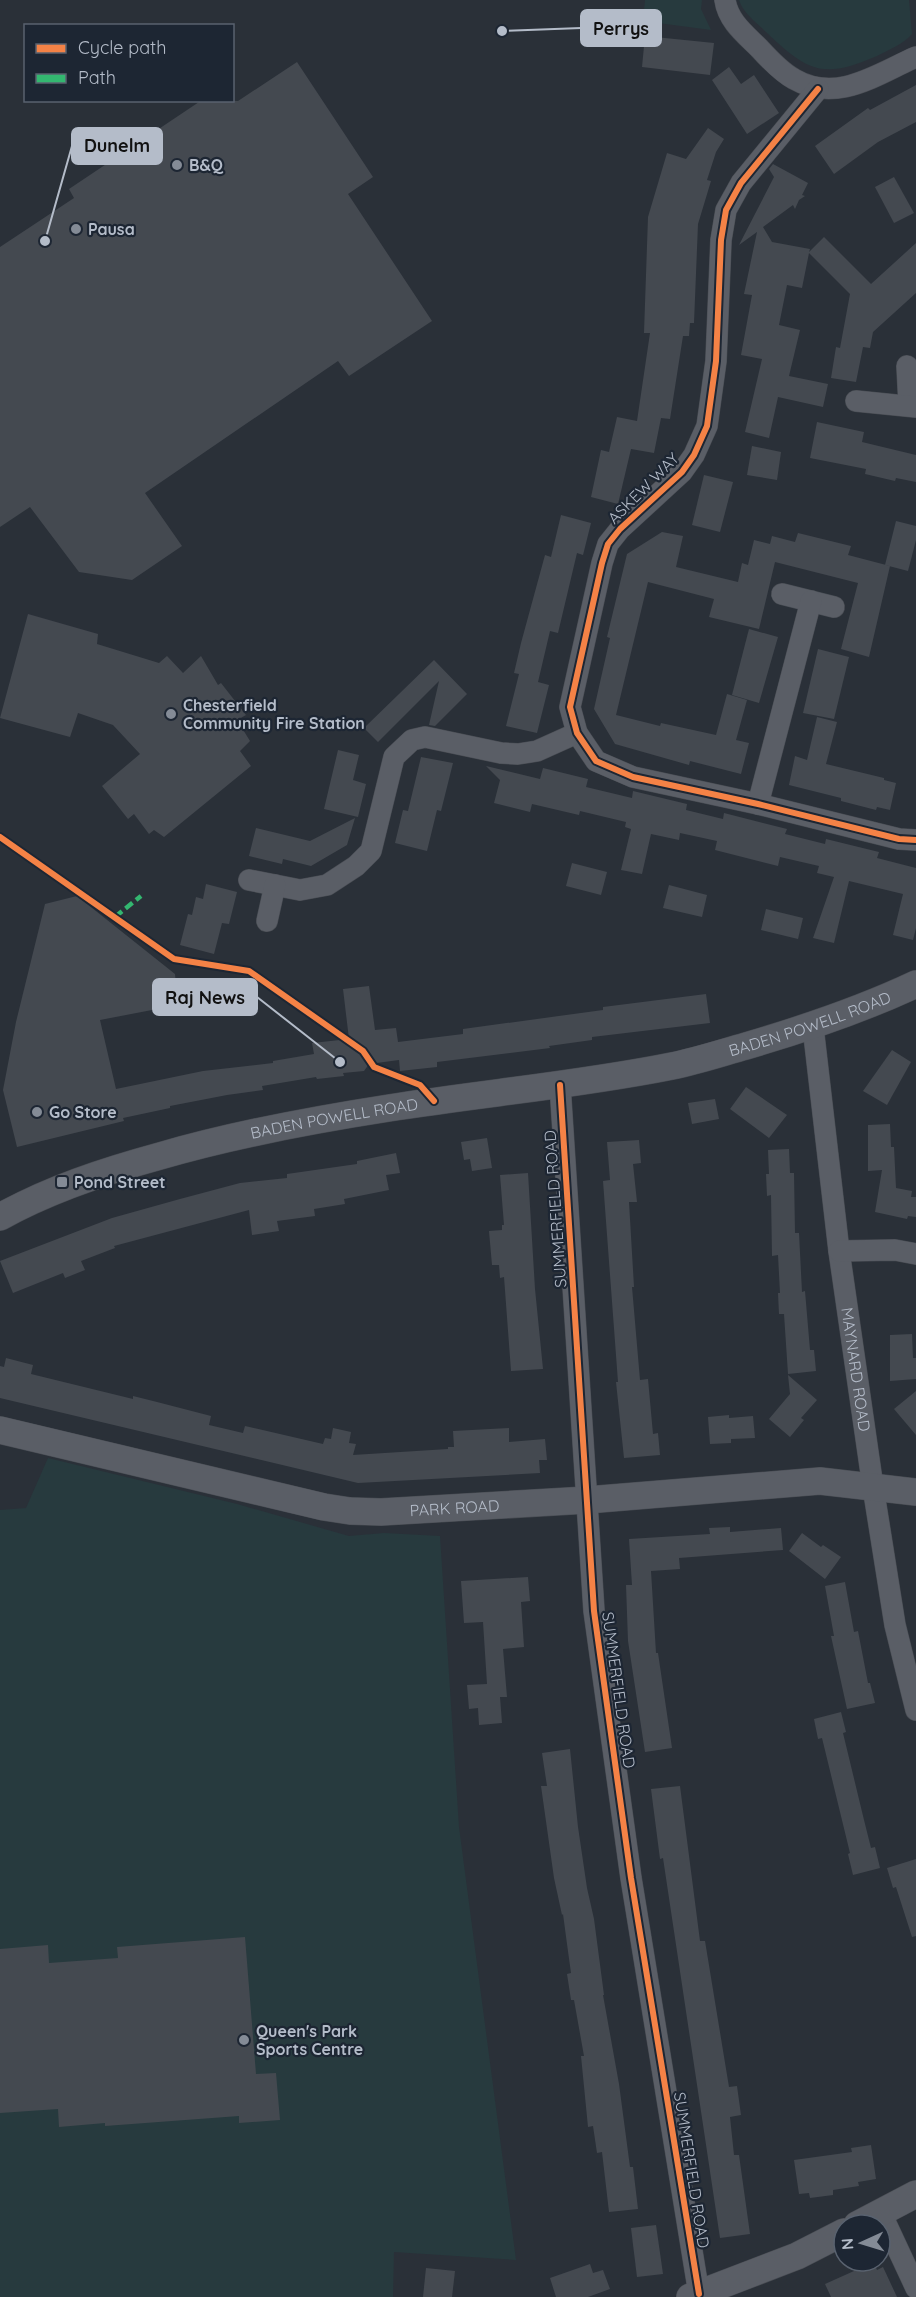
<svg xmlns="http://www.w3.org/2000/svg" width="916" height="2297" viewBox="0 0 916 2297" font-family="Quicksand,sans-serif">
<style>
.green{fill:#273a3e}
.building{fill:#444950}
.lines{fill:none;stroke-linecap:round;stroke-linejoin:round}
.minor-casing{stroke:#484c53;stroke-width:22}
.tertiary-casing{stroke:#484c53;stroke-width:28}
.minor{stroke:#5a5e66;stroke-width:21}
.tertiary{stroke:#5a5e66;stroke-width:27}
.quiet{stroke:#33b770;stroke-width:4.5;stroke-dasharray:9 4.5;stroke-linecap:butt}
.cycleway-casing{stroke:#1d2633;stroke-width:10}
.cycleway{stroke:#f48246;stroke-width:6}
.poi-dot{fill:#848b96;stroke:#1d2633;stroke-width:2}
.labels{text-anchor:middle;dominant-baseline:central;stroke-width:4.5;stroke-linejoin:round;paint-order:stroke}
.poi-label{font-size:16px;font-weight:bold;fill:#b4bcc9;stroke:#1d2633;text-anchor:start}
.street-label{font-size:16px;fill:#b4bcc9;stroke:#1d2633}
.leader{fill:none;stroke:#b4bcc9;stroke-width:2}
.callout-dot{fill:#b4bcc9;stroke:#1d2633;stroke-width:2}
.callout{fill:#b4bcc9;stroke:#b4bcc9;stroke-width:2}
.callout-label{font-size:18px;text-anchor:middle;font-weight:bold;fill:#111}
</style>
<rect width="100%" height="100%" fill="#2a3038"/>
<g class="green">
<polygon points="645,0 702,0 701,9 711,30 643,21"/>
<path d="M739,0h170l3,34c-8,10 -24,16 -35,22 -55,24 -70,15 -111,-24 -10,-10 -23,-19 -27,-32z"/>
<polygon points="48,1458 237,1504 349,1536 384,1533 440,1536 459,1827 516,2260 394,2252 393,2297 0,2297 0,1510 26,1508"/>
</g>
<g class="building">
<polygon points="645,36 714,43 710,75 642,67"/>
<polygon points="297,62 373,177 348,194 432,321 349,376 338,361 145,493 182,546 132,580 79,572 30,507 0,527 0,247 74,198 69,189 202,100 238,101"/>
<polygon points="729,67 741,84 754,75 779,113 747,134 712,80"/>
<polygon points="916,85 916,122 878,142 834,174 815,146 868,108 870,110"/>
<polygon points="708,128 724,139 716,152 707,180 711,181 698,224 694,323 690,323 689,336 683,336 670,419 661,418 654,453 631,449 618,504 591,497 601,450 609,452 617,417 637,421 650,333 644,333 648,217 667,153 686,159"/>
<polygon points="773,164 808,183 802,195 805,196 799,200 795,209 793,205 763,227 772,242 810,249 809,252 824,237 871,284 916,243 916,293 873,332 870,348 863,347 856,382 831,378 836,347 840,348 850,294 809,253 802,288 787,285 779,325 800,330 789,376 828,384 823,407 778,397 769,438 745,432 762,359 741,355 752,295 744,294 757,232 739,245 774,177 769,169"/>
<polygon points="894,177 914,213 894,223 875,187"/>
<polygon points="817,422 864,432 862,442 916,455 916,482 896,478 895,481 865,474 866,469 810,458"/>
<polygon points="752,446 781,452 777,480 747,475"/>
<polygon points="704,475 733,482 720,532 692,525"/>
<polygon points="561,515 591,523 583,555 577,553 558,633 550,631 538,682 549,685 537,733 506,726 519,674 514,673 521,643 545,555 551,557"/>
<polygon points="896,521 916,526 916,540 908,571 885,565"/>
<polygon points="662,532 683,536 676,567 738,582 742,563 748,565 754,540 770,544 772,536 795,542 798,533 851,546 848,555 890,566 869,657 841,649 858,583 775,562 759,629 709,617 714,599 648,582 616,715 660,726 661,723 716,735 727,694 747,700 736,740 749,743 741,774 690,761 689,765 615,744 594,709 610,638 607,637 627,554"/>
<polygon points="28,614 98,634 97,644 159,663 167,656 183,673 201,656 218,685 221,683 246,715 237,720 250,741 240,751 251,766 164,837 154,830 149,834 134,814 128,819 102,786 140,754 113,725 78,713 70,737 0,718"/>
<polygon points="749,629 778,637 759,703 732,695"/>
<polygon points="818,649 849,657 834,719 803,713"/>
<polygon points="434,660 467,694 435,726 429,725 439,681 378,742 364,728"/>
<polygon points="817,717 837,722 826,764 884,778 884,780 896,783 890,810 877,807 876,810 841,801 841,798 789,785 795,756 807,760"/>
<polygon points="338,750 359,755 353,780 366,784 358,817 324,809"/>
<polygon points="421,757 453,763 441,811 437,810 427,851 395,843 403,810 408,811"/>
<polygon points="486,766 540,779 543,768 588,779 586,787 632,798 633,791 687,804 686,810 723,819 724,813 787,829 785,834 825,844 826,839 879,852 877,858 916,868 916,928 913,940 893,935 903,894 849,881 834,943 813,938 834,877 817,873 819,866 780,857 778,866 715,850 717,841 680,833 679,840 651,834 642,874 621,870 631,829 625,827 626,822 580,811 579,815 532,804 530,812 494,803 500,780"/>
<polygon points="355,818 347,845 311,866 283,859 282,864 249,856 256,828 310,841"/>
<polygon points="572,863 607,872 601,895 566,886"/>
<polygon points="206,884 237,892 229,924 222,923 214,954 180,945 188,914 192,915 196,897 203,899"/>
<polygon points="669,885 707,895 702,917 663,908"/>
<polygon points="77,896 175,974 178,1005 100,1020 116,1089 203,1071 273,1063 273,1061 314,1054 312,1043 349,1039 343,989 369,986 375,1030 396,1028 398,1042 463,1034 463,1029 603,1010 603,1007 706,994 710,1023 592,1037 592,1040 549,1046 550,1048 437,1062 437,1067 400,1071 399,1060 369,1064 364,1071 343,1073 344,1076 317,1079 316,1077 262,1086 263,1090 227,1095 170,1106 170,1108 123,1118 124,1121 17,1147 3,1090 16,1022 45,904"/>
<polygon points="766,909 803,918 798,939 761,930"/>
<polygon points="892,1050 911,1062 887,1105 863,1091"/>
<polygon points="746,1087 787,1115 769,1138 730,1109"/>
<polygon points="715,1099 719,1119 692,1124 688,1103"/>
<polygon points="890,1124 891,1147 894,1147 896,1188 912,1191 911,1197 916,1197 916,1217 908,1216 907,1219 875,1212 882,1170 868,1171 868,1125"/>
<polygon points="487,1138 492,1168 472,1171 470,1159 464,1160 461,1142"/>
<polygon points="639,1140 641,1163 633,1164 637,1202 629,1202 634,1287 632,1287 640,1380 648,1379 653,1434 658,1433 660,1455 624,1458 616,1382 618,1382 603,1181 610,1180 607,1142"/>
<polygon points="789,1149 790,1173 794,1173 795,1233 799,1233 802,1292 805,1291 810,1350 814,1350 816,1371 788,1374 784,1314 779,1314 778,1293 780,1293 778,1255 772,1256 771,1195 767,1196 766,1174 769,1174 768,1150"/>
<polygon points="396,1153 400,1173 386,1175 389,1190 344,1199 345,1204 314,1209 315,1216 277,1221 279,1231 252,1235 249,1210 114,1246 115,1248 81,1261 85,1270 65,1278 63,1273 13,1293 0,1261 112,1218 180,1199 240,1183 287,1178 287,1174 357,1164 357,1161"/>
<polygon points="528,1173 535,1289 543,1369 511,1371 504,1277 500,1278 499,1265 492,1265 489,1231 502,1230 502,1225 504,1225 500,1175"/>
<polygon points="912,1334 913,1358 916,1358 916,1379 890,1381 890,1335"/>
<polygon points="6,1358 33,1365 31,1374 133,1399 133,1396 157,1402 211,1416 209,1425 243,1433 245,1426 323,1444 325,1438 331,1439 333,1428 351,1432 349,1443 356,1444 353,1455 448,1449 448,1447 454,1447 453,1431 509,1428 509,1442 545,1439 547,1460 539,1460 540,1473 358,1483 0,1398 0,1366 4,1367"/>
<polygon points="788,1375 817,1400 801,1418 804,1420 790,1437 769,1419 790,1394"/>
<polygon points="916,1391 916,1435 894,1409"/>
<polygon points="729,1415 729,1418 753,1416 755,1438 731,1439 731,1443 710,1444 708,1417"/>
<polygon points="730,1527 730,1532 781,1528 783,1550 679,1558 680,1569 651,1571 656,1653 658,1653 672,1748 645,1752 628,1641 626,1585 632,1585 629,1539 710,1534 709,1528"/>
<polygon points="802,1533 821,1547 823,1545 841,1557 825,1579 789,1551"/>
<polygon points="528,1577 530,1601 521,1602 524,1647 503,1649 507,1697 500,1697 502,1723 479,1725 478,1708 469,1709 467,1685 487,1684 483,1622 464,1623 461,1581"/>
<polygon points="845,1582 854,1632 858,1631 868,1683 870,1683 875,1703 847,1709 831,1636 834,1636 825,1586"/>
<polygon points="841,1712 846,1732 843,1733 864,1820 871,1848 875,1847 880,1868 853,1875 848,1854 850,1853 822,1738 818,1739 814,1719"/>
<polygon points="570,1749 578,1827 587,1888 594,1919 604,1995 603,1995 619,2084 630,2167 633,2167 638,2209 609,2212 602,2152 597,2153 593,2126 588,2127 581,2056 584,2056 574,2000 571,2000 567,1974 571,1973 567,1944 563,1914 562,1915 554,1878 541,1786 547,1786 542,1753"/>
<polygon points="680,1786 700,1941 705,1941 729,2087 737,2086 741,2115 730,2117 734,2155 739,2155 750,2234 720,2238 663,1858 660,1859 651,1789"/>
<polygon points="916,1859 916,1936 912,1937 896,1887 893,1888 887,1868"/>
<polygon points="245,1937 256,2074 276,2073 280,2120 239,2123 239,2116 105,2126 105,2123 59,2127 58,2109 0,2113 0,1949 48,1945 49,1963 118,1958 117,1947"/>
<polygon points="871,2145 876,2179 858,2182 859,2186 833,2190 833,2195 810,2198 809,2193 799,2194 794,2160 852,2152 851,2148"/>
<polygon points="656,2225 663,2274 637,2277 631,2228"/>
<polygon points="870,2261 873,2261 877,2270 883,2267 897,2297 831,2297 825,2284 854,2271 853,2269"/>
<polygon points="590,2264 593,2273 603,2270 610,2289 588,2297 556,2297 550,2278"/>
<polygon points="426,2268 455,2271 452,2297 423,2297"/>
</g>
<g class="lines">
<g class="minor-casing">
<g id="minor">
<path d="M725,0c3,21 20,34 34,48 10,11 22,24 35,31 43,25 83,-5 122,-22"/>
<polyline points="818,89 741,183 726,210 721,240 716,361 707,426 694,455 682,472 620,529 608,544 602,563 570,707 577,733 596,761 633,777 758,804 899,839 916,840"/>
<polyline points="907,366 909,405"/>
<polyline points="856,401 916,407"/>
<polyline points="782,594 834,607"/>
<polyline points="758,804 811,601"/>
<polyline points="249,880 300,890 327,885 356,866 371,851 394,757 412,740 425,737 501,753 518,754 537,751 577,733"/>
<polyline points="267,921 275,885"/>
<path id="s1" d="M813,1027l26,224 34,236 22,138 21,85"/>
<polyline points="560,1085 594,1611 631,1878 699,2294"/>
<polyline points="839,1251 895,1250 916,1254"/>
<polyline points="881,2213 916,2288"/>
</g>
</g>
<g class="tertiary-casing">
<g id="tertiary">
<path id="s2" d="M0,1217c50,-28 105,-46 160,-61 75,-22 152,-36 229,-48 94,-15 189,-23 283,-42 25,-5 49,-13 74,-20 58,-17 115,-36 170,-62"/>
<path id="s3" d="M0,1430l324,77 26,4 31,1 206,-12 233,-19 96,11"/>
<polyline points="857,2225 916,2194"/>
<polyline points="690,2297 797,2256 844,2232"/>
</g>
</g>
<use href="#minor" class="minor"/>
<use href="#tertiary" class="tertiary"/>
<polyline class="quiet" points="115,917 141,896"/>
<g class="cycleway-casing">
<g id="cycleway">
<polyline points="818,89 741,183 726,210 721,240 716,361 707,426 694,455 682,472 620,529 608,544 602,563 570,707 577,733 596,761 633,777 758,804 899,839 916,840"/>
<polyline points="0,837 174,959 249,971 363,1051 374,1067 420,1085 434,1101"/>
<polyline points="560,1085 594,1611 631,1878 699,2294"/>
</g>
</g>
<use href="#cycleway" class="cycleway"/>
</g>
<g class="poi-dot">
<circle cx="177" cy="165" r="6"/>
<circle cx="76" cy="229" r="6"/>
<circle cx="171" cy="714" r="6"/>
<circle cx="37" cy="1112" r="6"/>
<rect x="56" y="1176" width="12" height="12" rx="3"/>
<circle cx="244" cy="2040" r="6"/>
</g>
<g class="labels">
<g class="poi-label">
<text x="189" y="165">B&amp;Q</text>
<text x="88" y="229">Pausa</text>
<text x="183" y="705">Chesterfield<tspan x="183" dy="18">Community Fire Station</tspan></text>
<text x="49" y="1112">Go Store</text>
<text x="74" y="1182">Pond Street</text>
<text x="256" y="2031">Queen's Park<tspan x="256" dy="18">Sports Centre</tspan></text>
</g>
<g class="street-label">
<text transform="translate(643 488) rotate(-45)">ASKEW WAY</text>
<text stroke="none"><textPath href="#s2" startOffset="836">BADEN POWELL ROAD</textPath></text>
<text stroke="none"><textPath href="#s2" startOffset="350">BADEN POWELL ROAD</textPath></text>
<text transform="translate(555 1209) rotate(-94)">SUMMERFIELD ROAD</text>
<text stroke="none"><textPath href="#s1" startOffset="345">MAYNARD ROAD</textPath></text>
<text stroke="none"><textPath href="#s3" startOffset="464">PARK ROAD</textPath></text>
<text transform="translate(619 1690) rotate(82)">SUMMERFIELD ROAD</text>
<text transform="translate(692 2170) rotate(81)">SUMMERFIELD ROAD</text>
</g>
</g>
<path class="leader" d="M502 31L581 28M45 241L72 146M340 1062L257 997"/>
<g class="callout-dot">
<circle cx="502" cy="31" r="6"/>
<circle cx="45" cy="241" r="6"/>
<circle cx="340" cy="1062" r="6"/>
</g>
<g class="callout">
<rect x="581" y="10" width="80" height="36" rx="6"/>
<rect x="72" y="128" width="90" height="36" rx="6"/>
<rect x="153" y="979" width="104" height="36" rx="6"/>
</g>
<g class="callout-label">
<text x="621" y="35">Perrys</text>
<text x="117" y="152">Dunelm</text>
<text x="205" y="1004">Raj News</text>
</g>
<rect x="24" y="24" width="210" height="78" fill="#1d2633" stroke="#59626f" stroke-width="1.5"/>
<rect x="36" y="44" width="30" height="9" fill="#f48246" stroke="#59626f" stroke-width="1.5"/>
<text x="78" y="54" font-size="18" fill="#b4bcc9">Cycle path</text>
<rect x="36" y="74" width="30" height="9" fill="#33b770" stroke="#59626f" stroke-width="1.5"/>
<text x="78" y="84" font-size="18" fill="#b4bcc9">Path</text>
<g transform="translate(862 2243) rotate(266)"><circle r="28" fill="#1d2633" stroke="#59626f" stroke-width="1.5"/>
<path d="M0-4.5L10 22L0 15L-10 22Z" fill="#848b96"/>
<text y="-9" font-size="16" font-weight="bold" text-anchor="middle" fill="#b4bcc9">N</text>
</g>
</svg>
